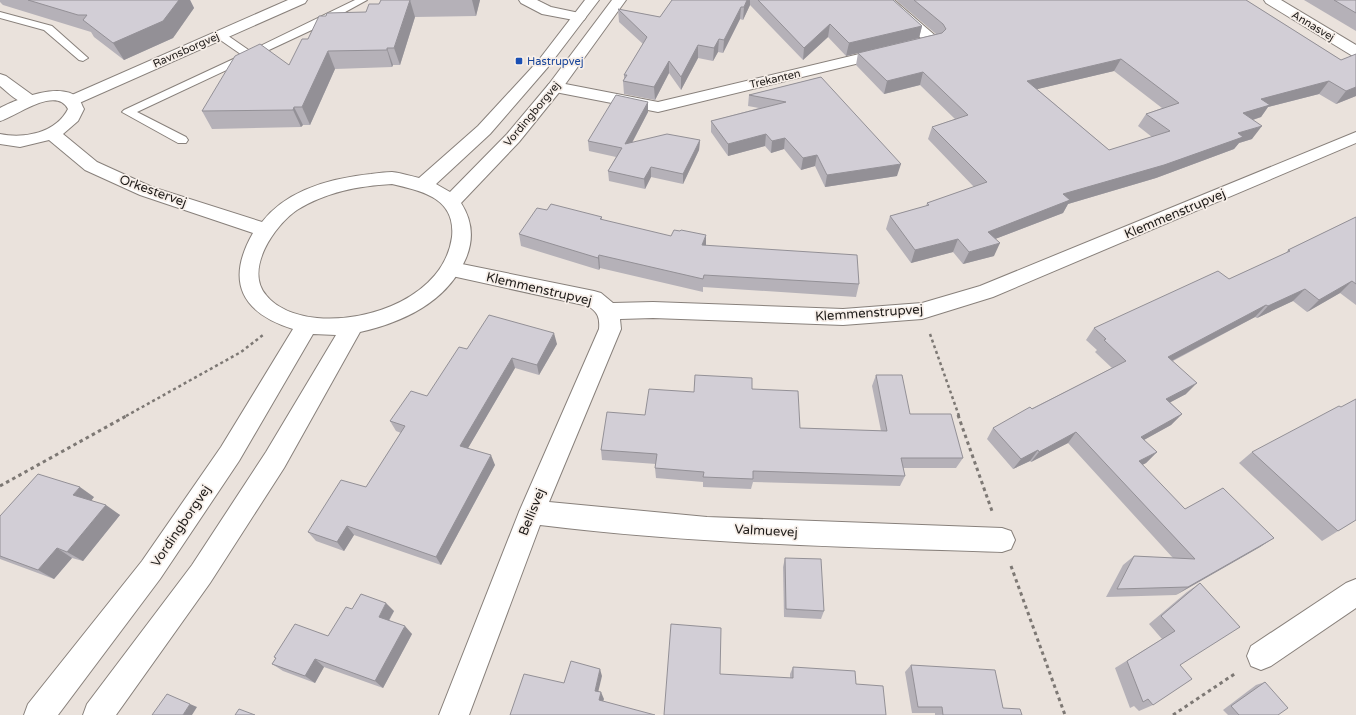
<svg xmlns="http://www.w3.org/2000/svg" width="1356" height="715" viewBox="0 0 1356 715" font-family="'Varela Round',sans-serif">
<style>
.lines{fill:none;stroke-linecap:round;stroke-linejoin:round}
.lane-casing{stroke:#88807b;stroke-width:2}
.street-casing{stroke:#88807b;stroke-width:2}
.secondary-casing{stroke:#88807b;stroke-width:2}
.path-far1{stroke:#7d7874;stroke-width:2.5;stroke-dasharray:3 3;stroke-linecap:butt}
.path{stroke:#7d7874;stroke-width:3;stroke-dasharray:3.5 3.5;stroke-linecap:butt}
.lane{fill:#fff;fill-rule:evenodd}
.street{fill:#fff;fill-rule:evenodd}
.secondary{fill:#fff;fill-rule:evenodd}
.wall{fill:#b5b1b8;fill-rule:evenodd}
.shaded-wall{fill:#939096}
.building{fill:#d2ced6;stroke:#939096;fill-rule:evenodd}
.transit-dot{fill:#1a4fb4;stroke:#f7efe9;stroke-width:1.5}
.labels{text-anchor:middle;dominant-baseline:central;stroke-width:3.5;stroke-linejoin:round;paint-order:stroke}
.far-street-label{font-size:11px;fill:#1e1b19;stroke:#f7efe9}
.far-transit-label{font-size:11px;fill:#164399;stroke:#f7efe9;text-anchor:start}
.street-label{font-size:13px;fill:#1e1b19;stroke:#f7efe9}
</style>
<rect width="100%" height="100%" fill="#eae2dc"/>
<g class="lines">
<g class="lane-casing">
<g id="lane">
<polygon points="355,0 367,0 316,28 137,112 186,137 188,140 186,143 178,143 122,112 124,110 242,55 216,37 215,35 216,33 224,33 250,51"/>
<polygon points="0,12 52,26 88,58 83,61 79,60 44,30 0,18"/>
</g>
</g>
<g class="street-casing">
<g id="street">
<polygon points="288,0 307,0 305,3 77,104 71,106 65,104 63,101 65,98"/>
<polygon points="519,0 537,0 551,7 584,14 586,17 584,20 579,21 542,14 521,3"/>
<polygon points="878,0 894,0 938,38 941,41 938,44 658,112 555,92 549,90 547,87 549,84 555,82 658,102 922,39"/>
<polygon points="1264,0 1281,0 1356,45 1356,57 1351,55 1266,3"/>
<path d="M0,74l6,2 29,21 2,3 -2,3c-14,4 -25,-9 -35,-17z"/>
<path d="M1356,132v11l-363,154 -71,22 -79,6 -190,-7 -33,1 1,10 -72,173 158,15 295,11 9,3 4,9 -4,9 -9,3c-154,-5 -309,-8 -462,-27l-71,190h-30l80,-203 80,-183c1,-11 -1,-17 -11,-23l-136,-30 -7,-2 -3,-5 3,-5 7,-2 142,29 7,2 12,10 40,-1 190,7 79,-6 58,-17z"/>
<polygon points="1356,579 1356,608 1271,666 1261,670 1251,666 1247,656 1251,646 1346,583"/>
</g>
</g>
<g class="secondary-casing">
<path id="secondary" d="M585,0h14l-51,67 -58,67 -54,50 14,8 57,-58 42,-50 63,-84h14l-65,90 -42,52 -58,61c11,17 13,36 5,55 -18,43 -62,64 -106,74l-76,136 -74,115 -94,132h-33l4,-11 105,-139 74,-113 70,-117 -23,-1 -74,127 -79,118 -102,136h-34l4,-11 114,-143 79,-114 72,-118c-51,-16 -68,-47 -40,-96l-113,-38 -55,-25 -36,-30 -29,7 -20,-3v-10c24,5 56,-1 68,-25 -12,-24 -53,8 -68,12v-13c17,-9 61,-27 78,-10 3,3 4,8 6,11l-6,12 -15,13 34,28 55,25 110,35c25,-32 69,-44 109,-48 7,-1 14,-2 21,-2 9,1 19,4 27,6l59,-52 60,-65zM392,184c30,7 64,14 60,53 -8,59 -83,86 -135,81 -18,-2 -39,-8 -51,-23 -22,-26 9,-70 31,-85 29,-18 61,-24 95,-26z"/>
</g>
<g class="path-far1">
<polyline points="930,334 959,416"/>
<polyline points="126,416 241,352 263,335"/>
</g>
<g class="path">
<polyline points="958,415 992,511"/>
<polyline points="0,486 128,415"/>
<polyline points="1011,566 1065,715"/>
<polyline points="1173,715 1236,673"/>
</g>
<use href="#lane" class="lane"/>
<use href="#street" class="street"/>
<use href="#secondary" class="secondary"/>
</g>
<g class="wall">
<polygon points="0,0 190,0 194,8 173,38 124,60 94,37 91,32 3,5 0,2"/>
<polygon points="381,0 480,0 476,16 415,17 400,65 393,65 392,67 335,69 310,125 303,125 301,127 212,129 202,111 289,65 326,16 366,12 379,4"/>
<polygon points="672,0 893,0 922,26 919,38 846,56 828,37 803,60 750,5 743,20 740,19 723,53 718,52 713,61 698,58 681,90 669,73 655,100 624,94 623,81 624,79 624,75 643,44 619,22 618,9 660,17"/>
<path d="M896,0h350l95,60 15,-6v42l-20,8 -17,-10 -51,13 -7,10 -8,3 -1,19 -13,4 -5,6 -78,29 -88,26 -5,9 -68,26 -1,17 -31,8 -10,-12 -42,11 -25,-34 4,-13 36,-10 1,-3 47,-16 -46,-48 4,-12 23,-8 -35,-34 -36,9 -28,-29 2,-12 78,-19zM1114,71l48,37 -16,6 -8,12 14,11 -43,13 -72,-61z"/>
<polygon points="1304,0 1356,0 1356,31"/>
<polygon points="821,77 897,176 825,187 815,166 801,170 784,149 771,153 765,146 728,156 711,132 711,121 759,108 748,106 749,95"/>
<polygon points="648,102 648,112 632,143 700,140 699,150 683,184 651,177 645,189 609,181 608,171 616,157 589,151 588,141"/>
<polygon points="547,210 602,217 602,220 859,284 856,297 703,287 703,292 600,268 599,270 521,246 519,234"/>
<polygon points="1356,217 1356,305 1340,293 1307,312 1293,301 1257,318 1255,317 1173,361 1186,394 1170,402 1182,414 1171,425 1144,440 1157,452 1146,463 1142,465 1185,509 1274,538 1260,547 1176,595 1106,597 1123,565 1134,556 1173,558 1068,443 1031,462 1030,461 1013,469 987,439 993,428 1112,368 1095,352 1097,350 1086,340 1094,328 1229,279 1286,253 1288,250"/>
<polygon points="557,344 539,375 515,368 468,448 495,465 441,565 354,535 344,551 316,541 308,532 366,487 401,433 396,431 390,421 427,396 467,349"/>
<polygon points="876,375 910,414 963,458 956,468 903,468 905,476 900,486 753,482 751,489 703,487 703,482 656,478 655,468 656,464 602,460 601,450 645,415 694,392 752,389 800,428 881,431 872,386"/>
<polygon points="1252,452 1356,520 1322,541 1239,463"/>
<polygon points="94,497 91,500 120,515 83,561 72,558 54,579 0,559 0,516"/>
<polygon points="785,558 824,611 821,619 784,617 783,567"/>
<polygon points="1200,583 1180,665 1153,705 1139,711 1134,706 1130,708 1115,668 1162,639 1149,624 1187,592"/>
<polygon points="352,609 394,611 389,621 412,634 383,688 324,667 315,683 283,671 272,664 276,658 274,657 328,636"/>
<polygon points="911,665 1003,708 1022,715 935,715 935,713 912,713 905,672"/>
<polygon points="793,667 856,684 720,674 790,678 790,674"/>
<polygon points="1265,682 1278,715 1228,715 1223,710 1256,685"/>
</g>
<g class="shaded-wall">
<polygon points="179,0 190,0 194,8 173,38 124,60 113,43"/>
<polygon points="410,0 415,17 400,65 394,48"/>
<polygon points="472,0 480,0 476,16"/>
<polygon points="747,0 750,0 750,5 743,20 744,7"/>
<polygon points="741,7 740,19 723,53 724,40"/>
<polygon points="830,24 828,37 803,60 804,48"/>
<polygon points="922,26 919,38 846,56 849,43"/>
<polygon points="719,39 718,52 713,61 714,48"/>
<polygon points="698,45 698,58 681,90 681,77"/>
<polygon points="387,48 393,65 392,67 387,50"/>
<polygon points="328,51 335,69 310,125 302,107"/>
<polygon points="1121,59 1114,71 1021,93 1027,81"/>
<polygon points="669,61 669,73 655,100 654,87"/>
<polygon points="923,72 920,85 884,94 887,81"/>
<polygon points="1329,81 1319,94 1268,107 1261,117 1234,126 1243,113 1261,99"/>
<polygon points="1356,87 1356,96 1336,104 1346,91"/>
<polygon points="648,102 648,112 626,154 625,144"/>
<polygon points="294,107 303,125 301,127 293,110"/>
<polygon points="1262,126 1252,139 1239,143 1234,149 1156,178 1068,204 1063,213 982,244 988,232 1063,194 1238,133"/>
<polygon points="766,134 765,146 728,156 728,144"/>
<polygon points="785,138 784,149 771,153 772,141"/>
<polygon points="700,140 699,150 683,184 683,174"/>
<polygon points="817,155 815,166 801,170 803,158"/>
<polygon points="901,164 897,176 825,187 827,175"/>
<polygon points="651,167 651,177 645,189 644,179"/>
<polygon points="706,235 706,248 702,245"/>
<polygon points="958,239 953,252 911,263 915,250"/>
<polygon points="1000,243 994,256 963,264 969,252"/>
<polygon points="599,255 600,268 599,270 598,258"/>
<polygon points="1352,281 1340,293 1307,312 1319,300"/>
<polygon points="1305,289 1293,301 1257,318 1268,306"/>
<polygon points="1266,305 1255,317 1158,368 1168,357"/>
<polygon points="554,333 557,344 539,375 537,365"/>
<polygon points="512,358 515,368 464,455 460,446"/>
<polygon points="1197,383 1186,394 1156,410 1166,399"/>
<polygon points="1182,414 1171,425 1131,447 1141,437"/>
<polygon points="1076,432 1068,443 1031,462 1039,452"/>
<polygon points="1038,450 1030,461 1013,469 1021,459"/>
<polygon points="1157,452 1146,463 1129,472 1139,461"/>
<polygon points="491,455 495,465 441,565 436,557"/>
<polygon points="80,487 94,497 88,505 73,495"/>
<polygon points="106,505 120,515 83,561 67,552"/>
<polygon points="347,526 354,535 344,551 337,542"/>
<polygon points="1274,538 1260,547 1176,595 1188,587"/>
<polygon points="57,548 72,558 54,579 38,570"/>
<polygon points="386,603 394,611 386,625 379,617"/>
<polygon points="405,626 412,634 383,688 375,681"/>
<polygon points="315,659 324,667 315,683 305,676"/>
<polygon points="600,669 602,676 597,697 595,691"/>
<polygon points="601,692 604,699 601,707 599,700"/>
<polygon points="190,704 197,707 192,715 183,715"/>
</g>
<g class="building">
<polygon points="28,0 179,0 163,21 113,43 83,20 87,15 78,15"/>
<polygon points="381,0 410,0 394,48 387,48 387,50 328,51 302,107 294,107 293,110 202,111 235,56 260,44 289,65 302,39 308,39 319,16 326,16 327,13 366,12 369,4 379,4"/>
<polygon points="672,0 747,0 744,7 741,7 724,40 719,39 714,48 698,45 681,77 669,61 654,87 623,81 627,75 624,75 647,37 618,9 660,17"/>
<polygon points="758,0 893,0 922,26 849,43 830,24 804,48"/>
<path d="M914,0h332l95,60 15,-6v33l-10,4 -17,-10 -68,18 9,6 -27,8 19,13 -24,7 5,4 -79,28 -101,29 7,6 -82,32 12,11 -31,9 -11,-13 -43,11 -25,-34 39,-11 -2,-2 60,-21 -55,-55 36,-12 -45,-43 -36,9 -29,-28 84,-20 4,-4 -3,-5zM1121,59l58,44 -33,11 24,17 -61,19 -82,-69z"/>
<polygon points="1334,0 1356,0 1356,13"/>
<polygon points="821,77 901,164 827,175 817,155 803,158 785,138 772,141 766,134 728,144 711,121 786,102 749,95"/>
<polygon points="616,95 648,102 625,144 667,134 700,140 683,174 651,167 644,179 608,171 622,148 588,141"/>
<polygon points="551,204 602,217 600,219 671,236 674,230 680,231 681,230 706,235 702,245 857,255 859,284 704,275 703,279 599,255 598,258 519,234 537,208 547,210"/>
<polygon points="1356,217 1356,284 1352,281 1319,300 1305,289 1268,306 1266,305 1168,357 1197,383 1166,399 1182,414 1141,437 1157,452 1139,461 1185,509 1223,488 1274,538 1188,587 1117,589 1134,556 1195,559 1076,432 1039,452 1038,450 1021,459 993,428 1030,407 1032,409 1126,361 1104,340 1106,339 1094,328 1218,271 1229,279 1290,251 1288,250"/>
<polygon points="489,315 554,333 537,365 512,358 460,446 491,455 436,557 347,526 337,542 308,532 341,480 366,487 405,426 390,421 411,391 427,396 459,347 467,349"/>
<polygon points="695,375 752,378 752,389 798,391 800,428 887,431 876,375 902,375 910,414 951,414 963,458 901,458 905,476 753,471 753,479 703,477 704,472 655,468 657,454 601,450 607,412 645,415 649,389 694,392"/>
<polygon points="1356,399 1356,520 1338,531 1252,452 1339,406 1341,407"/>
<polygon points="38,474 80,487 73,495 106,505 67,552 57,548 38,570 0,556 0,516"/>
<polygon points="785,558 821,559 824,611 786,609"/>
<polygon points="1200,583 1240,627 1180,665 1192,679 1153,705 1148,699 1143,702 1127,661 1175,631 1161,616"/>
<polygon points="361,594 386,603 379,617 405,626 375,681 315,659 305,676 272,664 276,658 274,657 295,624 328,636 346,607 352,609"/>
<polygon points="671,624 721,628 720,674 793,678 793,667 855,671 856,684 883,686 886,715 664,715"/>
<polygon points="571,661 600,669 595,691 601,692 599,700 655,715 510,715 524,674 564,683"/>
<polygon points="911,665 995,670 1003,708 1020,709 1022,715 943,715 942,707 918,707"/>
<polygon points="1265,682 1288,708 1278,715 1239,715 1231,706"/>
<polygon points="167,694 190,704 183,715 152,715"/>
<polygon points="239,709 255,715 235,715"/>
</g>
<rect class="transit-dot" x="515" y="57" width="8" height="8" rx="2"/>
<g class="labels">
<g class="far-street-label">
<text transform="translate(1313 26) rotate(31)">Annasvej</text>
<text transform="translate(186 50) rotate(-24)">Ravnsborgvej</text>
<text transform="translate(775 79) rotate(-13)">Trekanten</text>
<text transform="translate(532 114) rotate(-50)">Vordingborgvej</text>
</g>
<g class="far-transit-label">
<text x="527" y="61">Hastrupvej</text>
</g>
<g class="street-label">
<text transform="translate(153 191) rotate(20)">Orkestervej</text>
<text transform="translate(1175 214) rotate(-23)">Klemmenstrupvej</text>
<text transform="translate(539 289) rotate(13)">Klemmenstrupvej</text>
<text transform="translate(869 313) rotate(-4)">Klemmenstrupvej</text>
<text transform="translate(532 512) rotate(-68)">Bellisvej</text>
<text transform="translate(181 526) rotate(-56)">Vordingborgvej</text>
<text transform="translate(766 531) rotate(3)">Valmuevej</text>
</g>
</g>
</svg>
